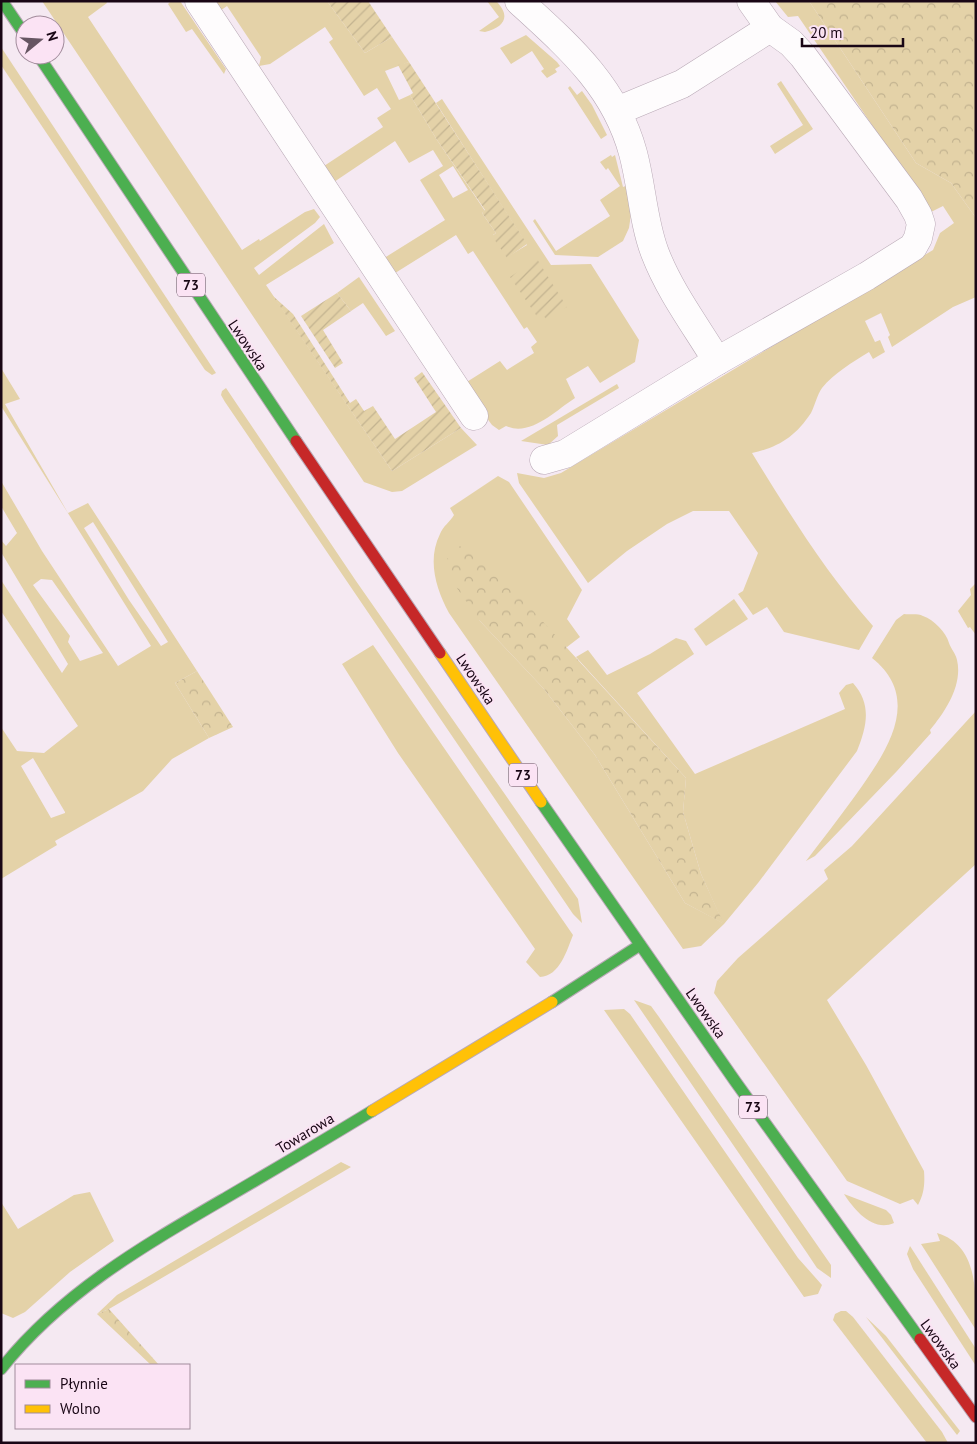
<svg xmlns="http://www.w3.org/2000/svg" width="977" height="1444" viewBox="0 0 977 1444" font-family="'PT Sans',sans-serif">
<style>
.green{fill:#e4d2a8;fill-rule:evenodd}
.forest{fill:url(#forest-crowns)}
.garden{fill:url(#garden-furrows)}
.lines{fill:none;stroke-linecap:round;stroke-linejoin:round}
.street-casing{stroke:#b9a9b6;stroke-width:29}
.fast-casing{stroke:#b9a9b6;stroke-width:13}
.slow-casing{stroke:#b9a9b6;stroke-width:13}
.jam-casing{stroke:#b9a9b6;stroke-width:13}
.street{stroke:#fefcfd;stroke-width:28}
.fast{stroke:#4caf50;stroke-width:11}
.slow{stroke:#ffc107;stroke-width:11}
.jam{stroke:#c62828;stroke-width:11}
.labels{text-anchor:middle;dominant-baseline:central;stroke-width:4;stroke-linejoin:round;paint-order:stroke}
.shield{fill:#fbe3f4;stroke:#5d4858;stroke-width:1}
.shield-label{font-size:14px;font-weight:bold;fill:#190615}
.street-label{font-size:15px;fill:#190615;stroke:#fbe3f4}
</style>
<defs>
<pattern id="forest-crowns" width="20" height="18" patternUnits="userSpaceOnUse" patternTransform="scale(1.25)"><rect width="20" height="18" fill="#e4d2a8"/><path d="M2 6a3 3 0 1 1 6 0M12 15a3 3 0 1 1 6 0" fill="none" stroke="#c3b390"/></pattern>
<pattern id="garden-furrows" width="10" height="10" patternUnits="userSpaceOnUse" patternTransform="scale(1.25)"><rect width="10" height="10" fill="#e4d2a8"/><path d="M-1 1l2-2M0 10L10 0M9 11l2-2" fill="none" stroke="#c3b390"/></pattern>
</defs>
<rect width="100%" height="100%" fill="#f5e9f2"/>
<g class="green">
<polygon points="42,1 106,1 107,3 88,17 242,250 259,239 260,241 305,212 314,209 320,217 315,223 254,268 259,275 324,224 334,243 266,285 392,471 461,428 477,445 402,491 392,492 364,482"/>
<polygon points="171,1 180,1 226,69 224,74 192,29 186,32 168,4"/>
<path d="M214,1h113l38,52 27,-16 17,25 -24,9 14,29 11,-5 27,45 48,71 -3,2 2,3 12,17 -3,2 14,22 20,-12 -91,-142 6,-4 109,166 40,-1 48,76 -4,22 -35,21 -12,-17 -22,13 9,19c-20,13 -45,39 -69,28l-7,4 -7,-5 -30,-40 38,-24 7,9 27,-17 -3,-6 6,-5 -10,-15 -3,2 -51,-78 -5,3 -12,-19 -64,40 -11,-15 64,-40 -25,-40 23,-14 -10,-16 -24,13 -14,-22 -64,43 -10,-16 62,-41 -6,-9 14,-9 -14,-21 -13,8 -35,-54 4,-3 -8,-12 -55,37 -11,2 2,-9 -34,-51 -10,7zM453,166l15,24 -15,8 -14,-23z"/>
<path d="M487,1h9c15,15 9,26 -11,31l-6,-1 20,-14z"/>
<path d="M775,1h34l107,162 35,20 25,35v79l-23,10 -61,40 -4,-10 2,-2 -9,-22 -16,8 10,21 5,-2 5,12 -12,7 -4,-7c-16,10 -35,21 -47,36 -5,7 -7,17 -11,25 -16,24 -32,34 -59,40 37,60 74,120 121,173l-14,24 -75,-18 -17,-25 -14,8 -15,-21 5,-3 15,-38 -29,-42h-36l-26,13 -40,27 -39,32 -69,-100 -2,-10 27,5 17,-5 372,-223 7,-17 14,-10 -11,-17 -12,6 -133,-196 -10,1z"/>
<polygon points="526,35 557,62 560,66 555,69 557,72 547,78 541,71 544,69 532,51 511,64 500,48"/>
<polygon points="1,47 216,373 212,375 205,370 1,65"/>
<polygon points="781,81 813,129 775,154 770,146 803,125 777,84"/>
<polygon points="570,86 577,95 582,91 592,105 607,135 601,139 568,88"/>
<polygon points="611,155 612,157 615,155 623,187 628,185 631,214 629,228 623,241 598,257 555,255 533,221 535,219 556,251 610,216 600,200 620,186 608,168 606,170 600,162"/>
<polygon points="359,277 395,331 386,336 363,303 351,311 337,293"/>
<path d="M1,368l19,31 -15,5 63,109 20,-10 109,168 -22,12 34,55 -37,21 -29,32 -88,50 2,4 -56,34v-152l16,24 27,2 34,-27 -77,-115v-31l61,93 6,-9 -67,-112v-12l5,6 11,-13 -16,-27v-25l41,70 76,115 33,-20 -150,-240zM93,522l75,120 -7,4 -32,-46 -45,-72zM41,579l11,1 51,73 -23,8 -12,-19 2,-6 -37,-51zM33,758l32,54v1l-14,5 -30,-52z"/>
<polygon points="617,384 619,388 557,425 558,436 548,445 521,441"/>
<polygon points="226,388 356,581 578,899 582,923 573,914 225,402 221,395 222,391"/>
<path d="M498,476l11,6 73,108 -15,29 13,18 -13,10 -88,-27 65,69 51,66 90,148 38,20 -22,-49 -18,-62 3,-34 -110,-121 12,-7 19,25 43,-21 26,-16 10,3 8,13 -57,39 58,81 150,-65 -6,-16 7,-8 7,-2c19,21 14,43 4,68l-99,132 -34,41 -23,22 -18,3 -234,-336c-13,-24 -22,-53 -9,-79 3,-8 10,-12 14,-19l-4,-7z"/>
<polygon points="976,580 976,635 970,627 968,628 958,611 971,595 970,589 975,584"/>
<polygon points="734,599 748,619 706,646 694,629"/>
<path d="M904,614c6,1 13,-1 19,2 11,4 23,16 26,27 2,6 7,11 8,17 6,25 -12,52 -27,70l1,3 -34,38 -82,85 -9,5c16,-21 33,-43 49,-65 29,-41 70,-96 17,-138l24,-38z"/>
<path d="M373,645l200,290c-6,15 -13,41 -33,42l-14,-15 9,-13 -137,-196 -56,-89z"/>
<path d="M976,711v153l-149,136 39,65 58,106c1,13 0,23 -6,34l-5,-6 -13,5 -53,-23 -133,-188 3,-12 21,-23 90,-79 -4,-9 28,-24z"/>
<polygon points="634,1000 651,1006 659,1017 831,1265 831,1278 817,1268 807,1253"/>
<polygon points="624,1009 630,1014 798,1258 822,1285 818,1294 804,1297 604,1010"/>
<polygon points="341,1162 351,1167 109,1309 97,1314 117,1295"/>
<polygon points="90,1192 114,1241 70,1272 25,1312 13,1318 1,1313 1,1202 18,1229 74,1195"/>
<path d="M844,1194l42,16 5,5 3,8c-21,9 -39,-12 -50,-29z"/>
<path d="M937,1233c40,12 39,55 39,97l-55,-86 19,-3z"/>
<polygon points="910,1246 976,1349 976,1366 913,1269 907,1254"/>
<polygon points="841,1311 846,1311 853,1317 942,1432 948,1443 927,1443 833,1320 835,1314"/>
<polygon points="866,1317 886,1336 960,1431 957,1435"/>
</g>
<g class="forest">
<polygon points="809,1 976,1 976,218 951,183 916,163"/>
<polygon points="469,541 686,778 683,812 701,874 724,924 685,903 595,755 544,689 479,620 452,581 447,559 457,548"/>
<polygon points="197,671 233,727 209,738 175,683"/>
<polygon points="109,1309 159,1365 151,1365 97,1314"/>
</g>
<g class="garden">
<polygon points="327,1 368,1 392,37 365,53"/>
<polygon points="409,62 527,244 507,258 492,236 496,233 482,213 485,210 437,140 410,95 413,93 398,65"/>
<polygon points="537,259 567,307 546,319 543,315 538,318 510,277"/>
<polygon points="337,293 351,311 323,330 343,363 335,368 301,316"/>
<polygon points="273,296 293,314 350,403 356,399 364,411 373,406 395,439 436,412 414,378 422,372 461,428 392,471"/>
</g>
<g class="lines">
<g class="street-casing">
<g id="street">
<polyline points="199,1 474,416"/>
<path d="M519,1c49,45 96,85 114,152 9,33 10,69 22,100 15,39 41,73 62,108"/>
<polyline points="617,111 682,84 770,28"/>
<polyline points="544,460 565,454 717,361 867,276 913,247 918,238 921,224 918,215 909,199 803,56 791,43 770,28 751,1"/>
</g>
</g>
<g class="fast-casing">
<g id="fast">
<polyline points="2,1 25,35"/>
<polyline points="38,55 296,441"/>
<polyline points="541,802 735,1081 920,1339"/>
<polyline points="552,1002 640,945"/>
<path d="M1,1369c61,-77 144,-124 228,-173 48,-28 95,-56 143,-85"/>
</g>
</g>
<g class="slow-casing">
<g id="slow">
<polyline points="440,653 541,802"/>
<polyline points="372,1111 552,1002"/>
</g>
</g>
<g class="jam-casing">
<g id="jam">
<polyline points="296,441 440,653"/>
<polyline points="920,1339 976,1417"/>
</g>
</g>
<use href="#street" class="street"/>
<use href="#fast" class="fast"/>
<use href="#slow" class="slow"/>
<use href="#jam" class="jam"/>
</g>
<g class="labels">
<g class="shield">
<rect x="177" y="273.5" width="28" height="23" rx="4"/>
<rect x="509" y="763.5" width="28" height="23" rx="4"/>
<rect x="739" y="1095.5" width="28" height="23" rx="4"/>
</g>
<g class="shield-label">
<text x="191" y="285">73</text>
<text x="523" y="775">73</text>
<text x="753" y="1107">73</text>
</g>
<g class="street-label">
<text transform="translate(248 345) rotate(56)">Lwowska</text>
<text transform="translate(476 679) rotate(56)">Lwowska</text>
<text transform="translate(706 1013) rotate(55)">Lwowska</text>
<text transform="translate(305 1133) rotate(-31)">Towarowa</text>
<text transform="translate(941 1344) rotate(54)">Lwowska</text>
</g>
</g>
<rect width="977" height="1444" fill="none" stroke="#190615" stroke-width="5"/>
<rect x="15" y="1364" width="175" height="65" fill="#fbe3f4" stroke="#a18b9b"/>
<rect x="25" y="1380" width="25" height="8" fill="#4caf50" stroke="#a18b9b"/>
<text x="60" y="1389" font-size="15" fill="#190615">Płynnie</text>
<rect x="25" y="1405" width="25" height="8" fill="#ffc107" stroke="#a18b9b"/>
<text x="60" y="1414" font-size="15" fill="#190615">Wolno</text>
<g transform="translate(40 40) rotate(72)"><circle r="24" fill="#fbe3f4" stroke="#a18b9b"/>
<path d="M0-4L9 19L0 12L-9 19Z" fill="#665562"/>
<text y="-8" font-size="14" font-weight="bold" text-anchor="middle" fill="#190615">N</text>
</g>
<path d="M802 38v8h101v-8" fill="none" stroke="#190615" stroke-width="2.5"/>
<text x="810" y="38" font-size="15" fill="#190615" stroke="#fbe3f4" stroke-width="4" paint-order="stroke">20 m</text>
</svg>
